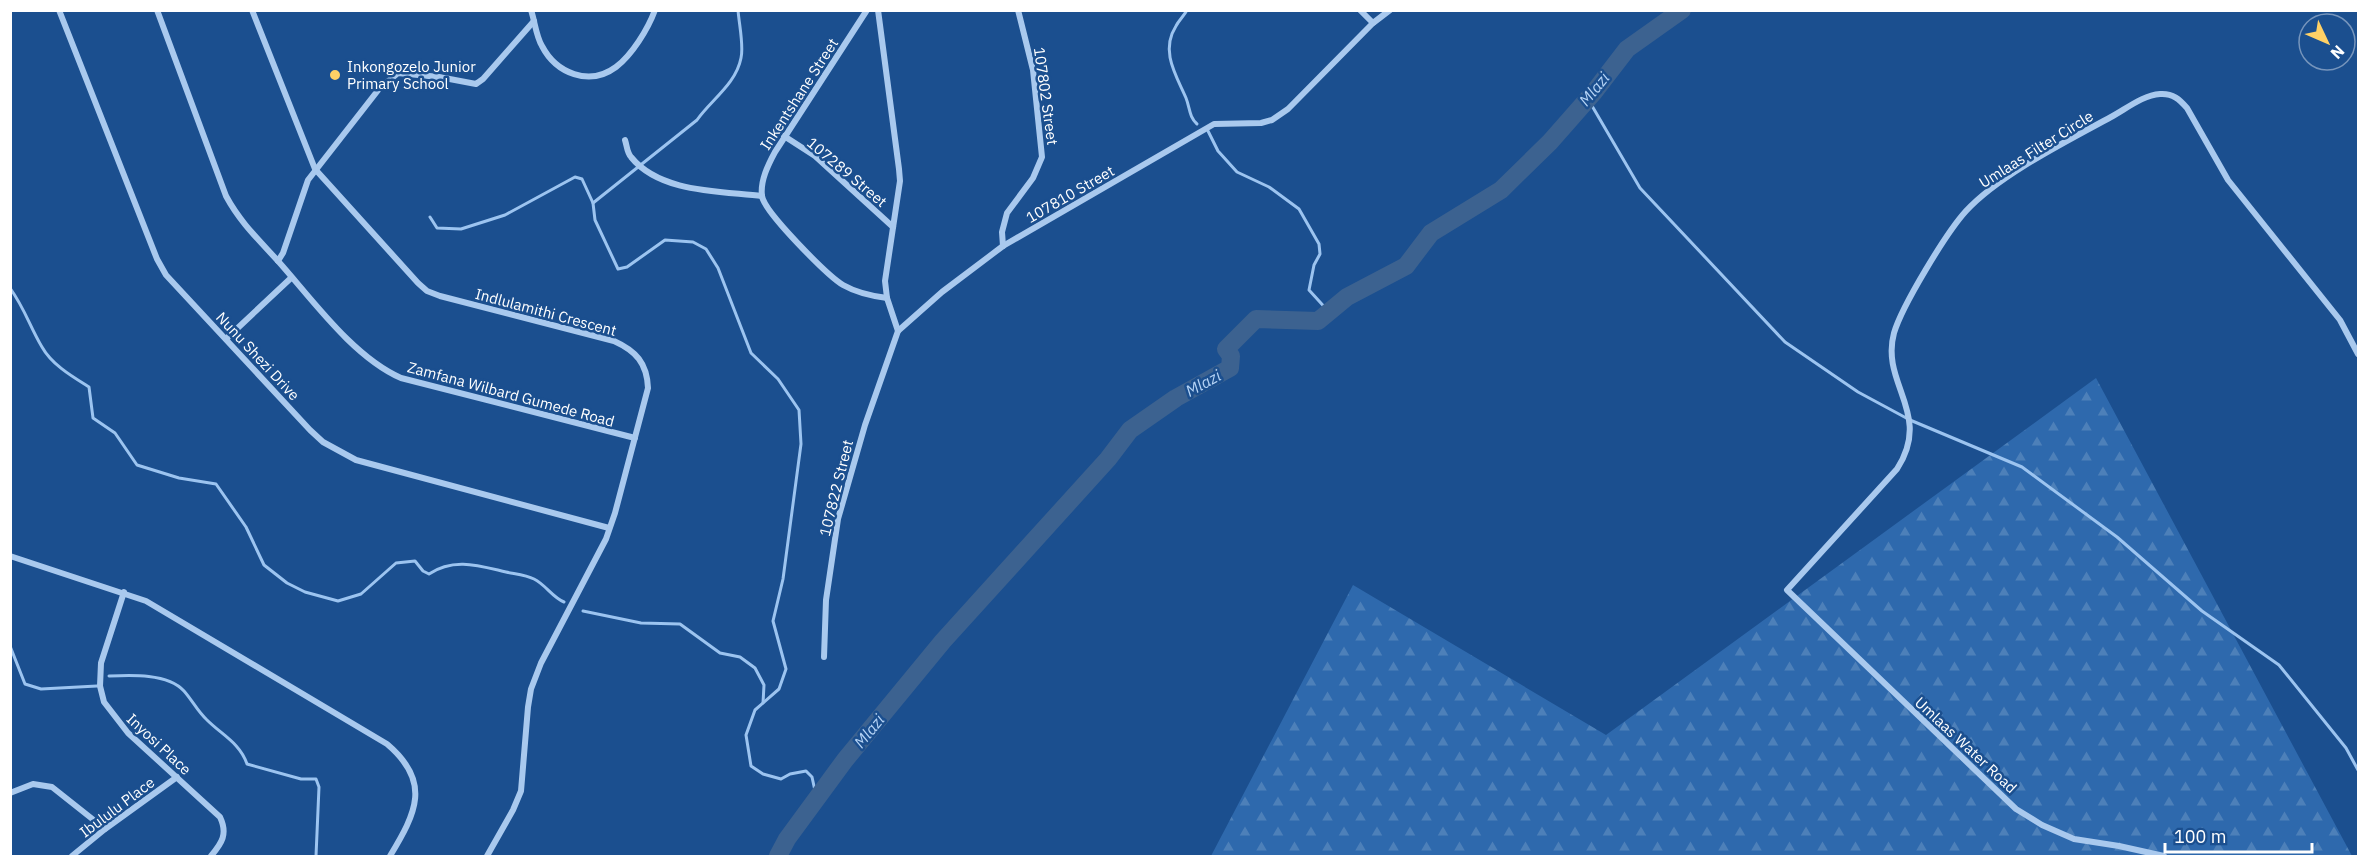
<svg xmlns="http://www.w3.org/2000/svg" width="2369" height="867" viewBox="0 0 2369 867" font-family="'IBM Plex Sans',sans-serif">
<style>
.forest{fill:url(#forest-firs)}
.lines{fill:none;stroke-linecap:round;stroke-linejoin:round}
.stream{stroke:#9cc4f0;stroke-width:3}
.river{stroke:#3c6290;stroke-width:18}
.minor{stroke:#a9c9ee;stroke-width:6}
.poi-dot{fill:#ffd166;stroke:#1b4f8f;stroke-width:2}
.labels{text-anchor:middle;dominant-baseline:central;stroke-width:5;stroke-linejoin:round;paint-order:stroke}
.poi-label{font-size:15px;fill:#fff;stroke:#1b4f8f;text-anchor:start}
.street-label{font-size:15px;fill:#fff;stroke:#1b4f8f}
.water-label{font-size:16px;font-style:italic;fill:#b5d3f5;stroke:#1b4f8f}
</style>
<defs>
<pattern id="forest-firs" width="22" height="20" patternUnits="userSpaceOnUse" patternTransform="scale(1.5)"><rect width="22" height="20" fill="#2e69ad"/><path d="M5 1l3.5 6h-7zM16 11l3.5 6h-7z" fill="#4d80b9"/></pattern>
</defs>
<rect width="100%" height="100%" fill="#1b4f8f"/>
<polygon class="forest" points="2096,378 2352,856 1211,856 1353,585 1606,735"/>
<g class="lines">
<g class="stream">
<path d="M738,10c1,14 6,36 3,48 -5,26 -30,42 -44,62l-104,83 2,17 23,49 9,-2 38,-27 28,2 13,7 12,19 33,85 27,26 21,31 2,34 -18,135 -10,42 13,48 -7,20 -24,21 -9,25 5,31 12,8 18,5 9,-5 16,-3 6,6 5,23"/>
<path d="M1187,10c-3,6 -8,10 -11,16 -16,25 0,49 10,72 4,10 3,19 11,26"/>
<polyline points="1588,99 1640,188 1785,342 1858,392 1910,420 2022,467 2117,537 2202,611 2279,665 2346,748 2358,770"/>
<polyline points="1208,131 1218,151 1237,172 1269,187 1299,209 1319,244 1320,254 1314,265 1309,290 1329,312"/>
<polyline points="430,217 437,228 461,229 505,215 575,177 582,179 593,203"/>
<path d="M10,288c15,21 20,39 32,59 10,18 31,30 47,40l4,31 22,15 22,32 42,13 37,6 30,43 18,38 23,18 18,9 33,9 23,-7 35,-31 19,-2 8,10 6,3c25,-17 51,-8 77,-2 9,2 20,3 28,7 12,6 18,18 30,23"/>
<polyline points="583,611 641,623 680,624 720,653 740,657 755,668 764,685 763,703"/>
<polyline points="10,646 25,684 41,689 97,686"/>
<path d="M109,676c21,-1 59,-3 75,15 8,9 14,21 23,29 15,15 33,23 40,44l54,15h15l3,8 -3,69"/>
</g>
<polyline class="river" points="778,856 787,839 845,760 943,641 1108,459 1130,430 1176,398 1230,368 1231,356 1226,349 1256,319 1318,321 1347,297 1406,266 1431,233 1501,190 1550,142 1594,92 1627,49 1682,10"/>
<g class="minor">
<polyline points="59,10 157,259 166,275 310,430 323,442 356,460 609,528"/>
<path d="M157,10l69,186c14,26 32,43 52,65 34,38 75,96 123,117l234,60"/>
<path d="M252,10l63,159 103,114 9,8 13,5 174,45c22,10 33,22 34,47l-33,125 -9,26 -65,124 -10,26 -3,18 -7,84 -8,19 -26,46"/>
<path d="M531,10c4,12 5,26 11,36 14,27 47,41 74,21 16,-12 32,-38 39,-57"/>
<path d="M867,10l-92,142c-7,13 -15,29 -13,44 2,16 66,80 81,89 14,8 28,11 44,13"/>
<polyline points="878,10 899,169 900,181 885,281 887,298 898,331"/>
<polyline points="1360,10 1373,23"/>
<polyline points="784,136 815,156 893,227"/>
<path d="M625,140c2,6 2,13 6,17 29,36 89,34 131,39"/>
<polyline points="1003,246 1002,232 1007,213 1033,178 1042,157 1033,70 1018,10"/>
<polyline points="278,261 283,253 308,180 379,89 398,73 439,77 476,84 483,79 534,21"/>
<polyline points="226,339 291,278"/>
<path d="M10,556l136,45 241,143c45,38 29,69 3,112"/>
<path d="M124,592l-23,71 -1,23 4,16 24,31 92,84c8,17 2,26 -9,39"/>
<polyline points="824,657 826,600 838,519 865,425 898,331 942,292 1003,246 1214,124 1261,123 1272,120 1288,109 1373,23 1390,10"/>
<polyline points="10,793 33,784 52,787 105,829"/>
<polyline points="72,856 105,829 177,777"/>
<path d="M2164,856l-45,-10 -45,-7 -32,-14 -26,-16 -229,-219 110,-121c36,-56 -17,-85 -3,-136 8,-27 52,-100 72,-122 33,-36 101,-70 145,-94 15,-8 32,-22 49,-23 13,-1 20,6 27,14l41,72 112,140 18,34"/>
</g>
</g>
<circle class="poi-dot" cx="335" cy="75" r="6"/>
<g class="labels">
<g class="poi-label">
<text x="347" y="66">Inkongozelo Junior<tspan x="347" dy="17">Primary School</tspan></text>
</g>
<g class="street-label">
<text transform="translate(799 94) rotate(-57)">Inkentshane Street</text>
<text transform="translate(1046 96) rotate(82)">107802 Street</text>
<text transform="translate(2036 149) rotate(-32)">Umlaas Filter Circle</text>
<text transform="translate(847 172) rotate(40)">107289 Street</text>
<text transform="translate(1070 194) rotate(-30)">107810 Street</text>
<text transform="translate(546 312) rotate(15)">Indlulamithi Crescent</text>
<text transform="translate(258 356) rotate(47)">Nunu Shezi Drive</text>
<text transform="translate(511 394) rotate(15)">Zamfana Wilbard Gumede Road</text>
<text transform="translate(836 488) rotate(-76)">107822 Street</text>
<text transform="translate(159 744) rotate(43)">Inyosi Place</text>
<text transform="translate(1966 745) rotate(43)">Umlaas Water Road</text>
<text transform="translate(117 807) rotate(-37)">Ibululu Place</text>
</g>
<g class="water-label">
<text transform="translate(1594 89) rotate(-51)">Mlazi</text>
<text transform="translate(1203 383) rotate(-29)">Mlazi</text>
<text transform="translate(869 731) rotate(-51)">Mlazi</text>
</g>
</g>
<rect width="2369" height="867" fill="none" stroke="#ffffff" stroke-width="24"/>
<g transform="translate(2327 42) rotate(134)"><circle r="28" fill="#1b4f8f" stroke="#7695bc" stroke-width="1.5"/>
<path d="M0-4.5L10 22L0 15L-10 22Z" fill="#ffd166"/>
<text y="-9" font-size="16" font-weight="bold" text-anchor="middle" fill="#ffffff">N</text>
</g>
<path d="M2165 843v9h147v-9" fill="none" stroke="#ffffff" stroke-width="3"/>
<text x="2174" y="843" font-size="18" fill="#ffffff" stroke="#1b4f8f" stroke-width="4.5" paint-order="stroke">100 m</text>
</svg>
